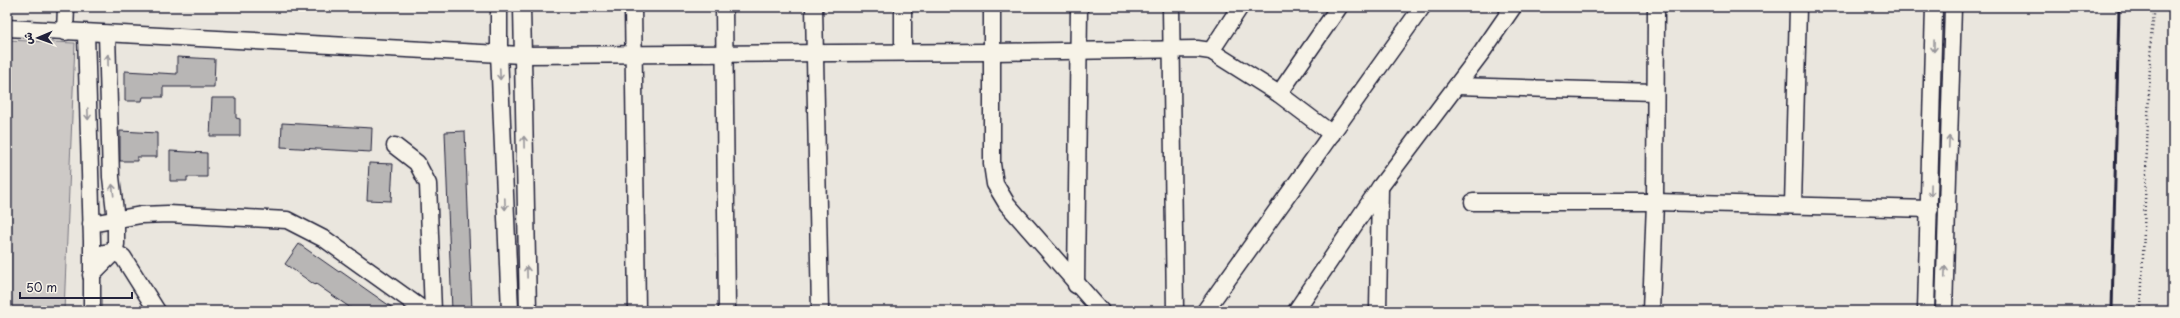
<svg xmlns="http://www.w3.org/2000/svg" width="2180" height="318" viewBox="0 0 2180 318" font-family="'Playpen Sans','Playpen Sans Arabic',sans-serif">
<style>
.green{fill:#cdc9c6;stroke:#787680}
.building{fill:#b8b6b5;stroke:#22223b}
.lines{fill:none;stroke-linecap:round;stroke-linejoin:round}
.minor-casing{stroke:#22223b;stroke-width:19}
.path{stroke:#22223b;stroke-width:2.5;stroke-dasharray:1 3;stroke-linecap:butt}
.minor{stroke:#f7f3e8;stroke-width:16}
.rail{stroke:#22223b;stroke-width:3}
.oneway{stroke:#97959a}
</style>
<rect width="100%" height="100%" fill="#eae6de"/>
<filter id="ink" filterUnits="userSpaceOnUse"><feTurbulence type="fractalNoise" baseFrequency=".025" numOctaves="2"/><feDisplacementMap in="SourceGraphic" scale="8" xChannelSelector="R" yChannelSelector="G"/><feConvolveMatrix kernelMatrix="1 2 1 2 8 2 1 2 1" color-interpolation-filters="sRGB"/></filter>
<g filter="url(#ink)">
<polygon class="green" points="7,40 75,43 64,311 7,311"/>
<g class="building">
<polygon points="177,57 215,59 214,87 163,87 163,97 143,97 142,101 125,101 125,71 177,74"/>
<polygon points="212,98 236,98 236,118 240,119 240,136 210,136"/>
<polygon points="282,123 372,128 371,152 281,147"/>
<polygon points="120,131 157,133 157,157 137,157 137,161 120,161"/>
<polygon points="465,131 472,311 452,311 445,132"/>
<polygon points="170,151 207,153 207,177 187,177 187,181 170,181"/>
<polygon points="369,163 393,164 391,201 367,200"/>
<polygon points="299,244 339,272 340,271 397,311 355,311 316,284 315,285 285,264"/>
</g>
<g class="lines">
<g class="minor-casing">
<g id="minor">
<polyline points="499,7 499,53 510,311"/>
<polyline points="522,7 528,311"/>
<polyline points="633,7 637,311"/>
<polyline points="724,7 727,311"/>
<polyline points="814,7 820,311"/>
<polyline points="903,7 903,51"/>
<polyline points="992,7 992,164 995,184 1007,204 1101,311"/>
<polyline points="1171,7 1175,311"/>
<polyline points="7,28 521,55 992,52 1197,49 1211,51 1279,94 1332,134"/>
<polyline points="65,32 66,7"/>
<polyline points="86,33 92,241 92,311"/>
<polyline points="1211,51 1240,7"/>
<polyline points="1457,86 1654,92"/>
<polyline points="1279,94 1339,7"/>
<polyline points="395,146 417,163 428,184 433,311"/>
<polyline points="1473,202 1655,202 1930,209"/>
<polyline points="1793,205 1798,7"/>
<polyline points="91,224 141,215 168,214 287,220 326,240 425,311"/>
<polyline points="104,253 114,252 123,257 157,311"/>
<polyline points="91,275 114,252 116,244 116,220 111,177 107,34"/>
<polyline points="1076,285 1079,7"/>
<polyline points="1205,311 1422,7"/>
<polyline points="1296,311 1380,187 1482,52 1513,7"/>
<polyline points="1378,311 1380,187"/>
<polyline points="1651,311 1655,202 1656,7"/>
<polyline points="1926,311 1934,7"/>
<polyline points="1944,311 1953,7"/>
</g>
</g>
<polyline class="path" points="2141,311 2151,37 2155,7"/>
<use href="#minor" class="minor"/>
<polyline class="rail" points="2112,311 2119,7"/>
</g>
<defs><path id="oneway-shaft" d="M-6 0H5M1.5-3L5.5 0L1.5 3" fill="none" stroke-width="1.6" stroke-linecap="round" stroke-linejoin="round"/></defs>
<g class="oneway">
<use href="#oneway-shaft" transform="translate(1934 46) rotate(91)"/>
<use href="#oneway-shaft" transform="translate(108 60) rotate(-91)"/>
<use href="#oneway-shaft" transform="translate(500 74) rotate(88)"/>
<use href="#oneway-shaft" transform="translate(88 114) rotate(88)"/>
<use href="#oneway-shaft" transform="translate(524 142) rotate(-91)"/>
<use href="#oneway-shaft" transform="translate(1949 142) rotate(-88)"/>
<use href="#oneway-shaft" transform="translate(113 190) rotate(-97)"/>
<use href="#oneway-shaft" transform="translate(1931 190) rotate(91)"/>
<use href="#oneway-shaft" transform="translate(505 204) rotate(88)"/>
<use href="#oneway-shaft" transform="translate(527 272) rotate(-91)"/>
<use href="#oneway-shaft" transform="translate(1945 272) rotate(-88)"/>
</g>
</g>
<rect width="2180" height="318" fill="none" stroke="#f7f3e8" stroke-width="24"/>
<rect x="12" y="12" width="2156" height="294" fill="none" stroke="#22223b" stroke-width="1.5" filter="url(#ink)"/>
<g transform="translate(38 38) rotate(268)" stroke="#f7f3e8" stroke-width="3" paint-order="stroke">
<path d="M0-3L7 15L0 10L-7 15Z" fill="#22223b"/>
<text y="-6" font-size="11" font-weight="bold" text-anchor="middle" fill="#22223b">ش</text>
</g>
<path d="M20 292v6h112v-6" fill="none" stroke="#22223b" stroke-width="2"/>
<text x="26" y="292" font-size="12" fill="#22223b" stroke="#f7f3e8" stroke-width="3" paint-order="stroke">50 m</text>
</svg>
